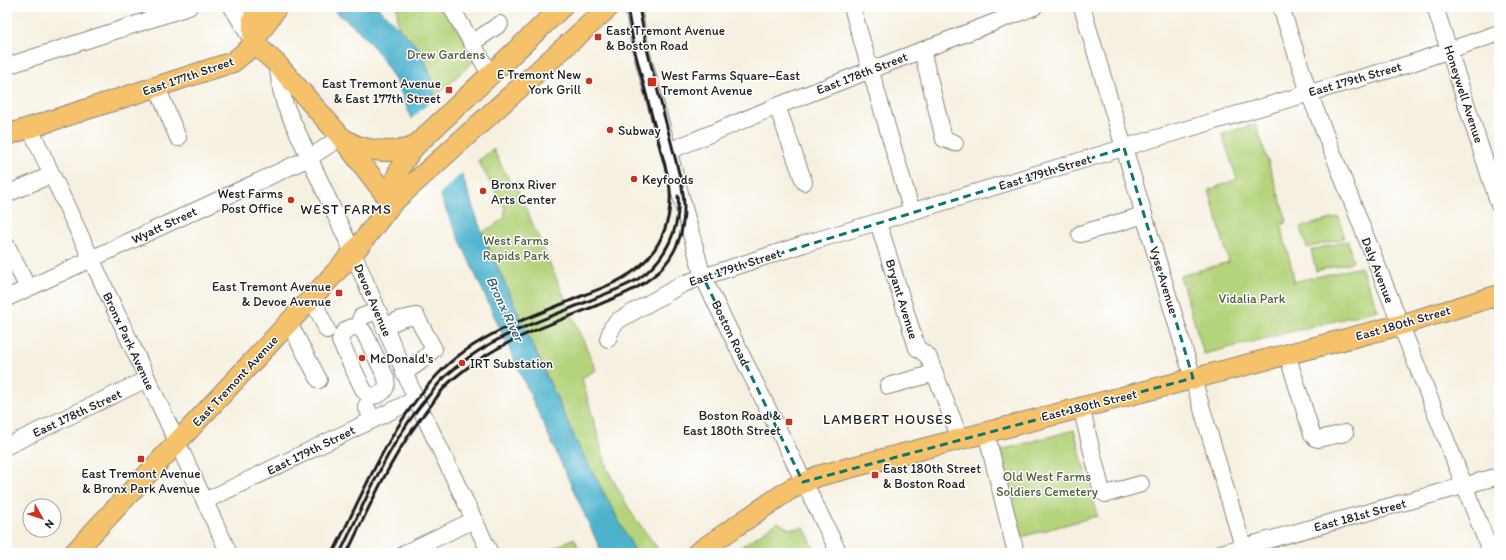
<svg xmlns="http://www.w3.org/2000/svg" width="1506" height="560" viewBox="0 0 1506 560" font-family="Itim,sans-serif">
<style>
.green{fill:#b4d37a;stroke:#68784b}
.water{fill:#4eb3cd;stroke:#356874}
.pier{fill:#f6f0e0}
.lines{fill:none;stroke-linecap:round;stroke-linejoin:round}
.minor-casing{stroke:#89867e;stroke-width:18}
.major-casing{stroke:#89867e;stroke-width:22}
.minor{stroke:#fff;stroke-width:16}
.major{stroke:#f5c16b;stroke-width:20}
.rail{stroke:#1c1c1c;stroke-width:3}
.marked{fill:none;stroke:#0f766e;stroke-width:3;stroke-dasharray:8 5;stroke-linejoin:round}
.poi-dot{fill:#c8321e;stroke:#fff;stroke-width:1.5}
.labels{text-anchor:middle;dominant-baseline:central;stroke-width:3;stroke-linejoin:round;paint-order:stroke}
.poi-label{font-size:13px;fill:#1c1c1c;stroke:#fff;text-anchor:start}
.park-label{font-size:13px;fill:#515c3d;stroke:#fff}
.street-label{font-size:13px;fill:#1c1c1c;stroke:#fff}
.neighbourhood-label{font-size:14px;letter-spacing:1px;fill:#1c1c1c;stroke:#fff}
.water-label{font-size:14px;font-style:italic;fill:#32606c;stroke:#fff}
</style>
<rect width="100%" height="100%" fill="#fff"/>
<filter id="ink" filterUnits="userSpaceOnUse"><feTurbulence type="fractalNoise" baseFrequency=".025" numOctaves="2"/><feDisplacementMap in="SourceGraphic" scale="8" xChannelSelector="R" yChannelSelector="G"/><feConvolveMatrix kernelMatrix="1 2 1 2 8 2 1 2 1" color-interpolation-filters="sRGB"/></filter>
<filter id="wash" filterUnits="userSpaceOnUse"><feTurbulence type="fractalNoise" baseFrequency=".012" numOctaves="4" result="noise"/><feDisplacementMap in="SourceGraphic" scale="16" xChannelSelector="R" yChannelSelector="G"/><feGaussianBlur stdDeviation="0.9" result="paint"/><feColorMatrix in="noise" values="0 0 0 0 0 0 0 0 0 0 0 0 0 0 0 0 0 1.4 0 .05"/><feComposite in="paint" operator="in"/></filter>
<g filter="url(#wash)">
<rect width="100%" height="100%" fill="#f6f0e0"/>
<g class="green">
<polygon points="397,7 445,7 475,60 435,97 429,70 418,47 398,28"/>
<polygon points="1256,124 1287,221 1281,226 1293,273 1293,282 1361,267 1378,310 1204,354 1180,276 1229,262 1209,190 1237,179 1222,134"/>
<polygon points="493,149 509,180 517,188 596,370 582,378 607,469 632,514 661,553 636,553 578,445 482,233 505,218 505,208 478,161"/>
<polygon points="1339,217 1344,238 1307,248 1301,227"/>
<polygon points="1348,241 1353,262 1316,271 1311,250"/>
<polygon points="1074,430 1097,516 1021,537 998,451"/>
<path d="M778,522c11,8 13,8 26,5l12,26h-84z"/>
<polygon points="574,538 581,553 585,551 586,553 545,553"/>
</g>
<polygon class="water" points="330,7 378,7 418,47 424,58 432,82 435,97 482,233 578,445 636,553 602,553 447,212 399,87 380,55 370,43 357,29"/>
<polygon class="pier" points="437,96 463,172 438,195 410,120"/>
</g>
<g filter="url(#ink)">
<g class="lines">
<g class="minor-casing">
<g id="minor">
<polyline points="232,7 253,42"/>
<polyline points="451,7 490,74"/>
<polyline points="633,7 641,51 703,277 839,553"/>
<polyline points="852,7 912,212"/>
<polyline points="1082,7 1245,553"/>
<polyline points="1281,7 1309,93 1491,553"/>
<polyline points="1435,7 1499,205"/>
<polyline points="472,43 500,24"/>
<polyline points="922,50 944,139 955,143"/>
<polyline points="277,64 281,89 285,105 353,253 416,399 490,553"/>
<polyline points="7,66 189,7"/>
<polyline points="157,87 178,138"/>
<polyline points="777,106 804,182"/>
<polyline points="30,128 229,553"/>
<polyline points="669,151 777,106 1034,7"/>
<polyline points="7,194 51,175"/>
<polyline points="878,222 917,348 928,356 960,438"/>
<polyline points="1080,234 1144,215"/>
<polyline points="7,246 28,288"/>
<polyline points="7,298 309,158 341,137"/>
<polyline points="312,298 327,330"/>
<polyline points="361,317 377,311"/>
<polyline points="289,323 319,380"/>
<path d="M358,327l4,3 3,4 21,44c4,14 -12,24 -22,13l-24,-50c2,-9 8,-15 18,-14z"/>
<polyline points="384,327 401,319 416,316 434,349 420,362 404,373"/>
<polyline points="608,339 612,327 619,320 683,284 703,277 804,244 1136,144 1409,64 1499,33"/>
<polyline points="1287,354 1312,434 1315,438 1318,439 1345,433"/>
<polyline points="888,386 935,373"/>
<polyline points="366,406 373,420"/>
<polyline points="1081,407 1102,492 1106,494 1141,484"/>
<polyline points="986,432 1016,553"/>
<polyline points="7,446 147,379"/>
<polyline points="205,501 416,399"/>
<polyline points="405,553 474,520"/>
<polyline points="1221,553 1499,476"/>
</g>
</g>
<g class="major-casing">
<g id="major">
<polyline points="253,42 277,64 341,137 392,203"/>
<polyline points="253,42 253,19 259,7"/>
<polyline points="7,135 233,62 249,49 277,7"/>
<path d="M344,139c18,13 49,15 70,8"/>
<path d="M392,203c0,-22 8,-39 22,-56l148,-140"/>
<polyline points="74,553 335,273 359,246 392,203 609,7"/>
<polyline points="697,553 789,490 818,476 1400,325 1499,295"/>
</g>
</g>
<use href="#minor" class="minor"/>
<use href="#major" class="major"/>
<g class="rail">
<path d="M333,553c32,-64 59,-133 110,-184 22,-22 53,-38 82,-50 20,-8 40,-16 59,-24 13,-5 27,-10 39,-17 36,-20 52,-58 46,-97l-34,-129 -8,-45"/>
<path d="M340,553c27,-55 50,-114 91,-160 5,-6 10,-13 16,-18 23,-21 51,-37 80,-49 21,-9 42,-17 64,-26 16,-7 32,-12 47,-21 27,-18 43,-51 40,-83"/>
<path d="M347,553c25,-52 48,-105 85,-149 6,-9 13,-18 21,-25 21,-18 45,-32 69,-43 25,-11 51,-21 76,-31 15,-7 32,-12 46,-22 38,-24 46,-65 36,-106l-33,-128 -8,-42"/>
</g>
</g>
</g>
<path class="marked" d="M1124,148l69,230 -390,104 -100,-205z"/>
<g class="poi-dot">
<rect x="594" y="33" width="8" height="8" rx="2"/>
<circle cx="589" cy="81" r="4"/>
<rect x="647" y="77" width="10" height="10" rx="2"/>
<rect x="445" y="86" width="8" height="8" rx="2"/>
<circle cx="610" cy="130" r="4"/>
<circle cx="634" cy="179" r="4"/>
<circle cx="483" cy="191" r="4"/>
<circle cx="291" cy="200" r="4"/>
<rect x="335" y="289" width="8" height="8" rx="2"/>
<circle cx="362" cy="358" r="4"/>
<circle cx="462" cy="363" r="4"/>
<rect x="785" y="418" width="8" height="8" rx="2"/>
<rect x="137" y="455" width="8" height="8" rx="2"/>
<rect x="871" y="471" width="8" height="8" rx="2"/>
</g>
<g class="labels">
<g class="poi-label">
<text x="606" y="30">East Tremont Avenue<tspan x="606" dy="15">&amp; Boston Road</tspan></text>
<text x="581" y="74" text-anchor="end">E Tremont New<tspan x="581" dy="15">York Grill</tspan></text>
<text x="661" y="75">West Farms Square–East<tspan x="661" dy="15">Tremont Avenue</tspan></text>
<text x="441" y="83" text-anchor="end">East Tremont Avenue<tspan x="441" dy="15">&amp; East 177th Street</tspan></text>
<text x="618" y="130">Subway</text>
<text x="642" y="179">Keyfoods</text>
<text x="491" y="184">Bronx River<tspan x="491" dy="15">Arts Center</tspan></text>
<text x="283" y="193" text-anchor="end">West Farms<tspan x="283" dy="15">Post Office</tspan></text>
<text x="331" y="286" text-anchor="end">East Tremont Avenue<tspan x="331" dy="15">&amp; Devoe Avenue</tspan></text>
<text x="370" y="358">McDonald's</text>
<text x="470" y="363">IRT Substation</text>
<text x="781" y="415" text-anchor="end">Boston Road &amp;<tspan x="781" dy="15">East 180th Street</tspan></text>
<text x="883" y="468">East 180th Street<tspan x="883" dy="15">&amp; Boston Road</tspan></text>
<text x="141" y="473" text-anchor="middle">East Tremont Avenue<tspan x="141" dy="15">&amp; Bronx Park Avenue</tspan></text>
</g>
<g class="park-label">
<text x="446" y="54">Drew Gardens</text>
<text x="516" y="240">West Farms<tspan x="516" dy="15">Rapids Park</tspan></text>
<text x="1252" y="298">Vidalia Park</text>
<text x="1047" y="476">Old West Farms<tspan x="1047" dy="15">Soldiers Cemetery</tspan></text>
</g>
<g class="street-label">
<text transform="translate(862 73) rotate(-21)">East 178th Street</text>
<text transform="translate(188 76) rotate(-19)">East 177th Street</text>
<text transform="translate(1355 79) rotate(-16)">East 179th Street</text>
<text transform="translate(1464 94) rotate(72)">Honeywell Avenue</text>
<text transform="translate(1045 172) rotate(-17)">East 179th Street</text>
<text transform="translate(164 225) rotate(-25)">Wyatt Street</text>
<text transform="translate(735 267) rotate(-18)">East 179th Street</text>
<text transform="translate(1378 270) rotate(69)">Daly Avenue</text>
<text transform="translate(1164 280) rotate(73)">Vyse Avenue</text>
<text transform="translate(902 299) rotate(73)">Bryant Avenue</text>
<text transform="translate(373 300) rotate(67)">Devoe Avenue</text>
<text transform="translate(1403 323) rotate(-16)">East 180th Street</text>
<text transform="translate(731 333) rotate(64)">Boston Road</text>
<text transform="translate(129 341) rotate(65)">Bronx Park Avenue</text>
<text transform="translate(235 381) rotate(-47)">East Tremont Avenue</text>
<text transform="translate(1089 405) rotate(-14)">East 180th Street</text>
<text transform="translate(77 413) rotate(-25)">East 178th Street</text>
<text transform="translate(311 450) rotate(-26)">East 179th Street</text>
<text transform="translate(1360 515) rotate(-15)">East 181st Street</text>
</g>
<g class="neighbourhood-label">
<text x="346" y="209">WEST FARMS</text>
<text x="888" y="419">LAMBERT HOUSES</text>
</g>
<g class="water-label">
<text transform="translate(505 309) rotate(65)">Bronx River</text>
</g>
</g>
<rect width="1506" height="560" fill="none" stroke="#fff" stroke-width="24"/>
<g transform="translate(42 518) rotate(129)"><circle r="19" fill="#ffffff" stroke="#a4a4a4"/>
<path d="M0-3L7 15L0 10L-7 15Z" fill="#c8321e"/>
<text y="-6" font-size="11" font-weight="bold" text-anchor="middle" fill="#1c1c1c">N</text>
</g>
</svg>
